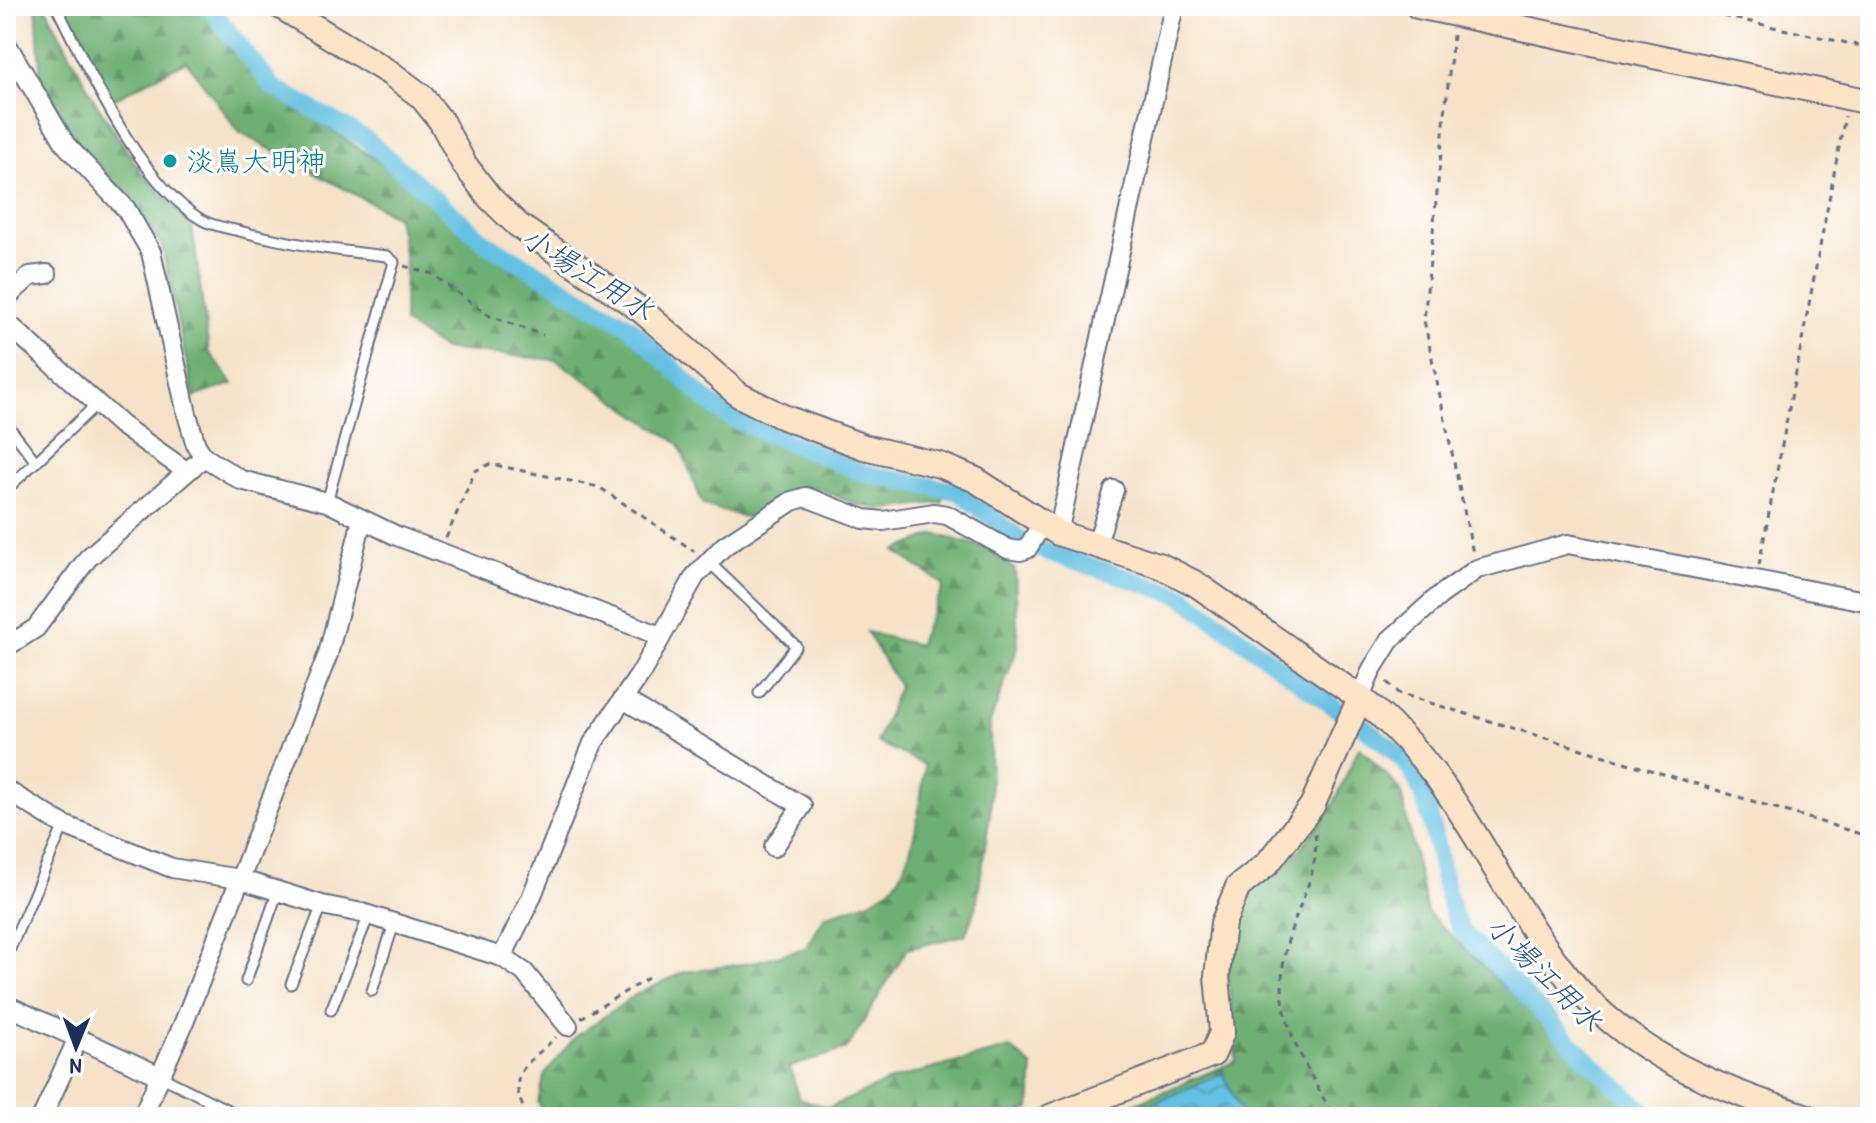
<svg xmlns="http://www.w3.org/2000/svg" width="1876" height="1123" viewBox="0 0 1876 1123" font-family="'Patrick Hand','Klee One',sans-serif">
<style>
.forest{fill:url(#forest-firs);stroke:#447068;stroke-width:2}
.water{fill:url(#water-waves);stroke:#4078a0;stroke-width:2}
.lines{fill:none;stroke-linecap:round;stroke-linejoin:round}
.canal{stroke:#64c0e2;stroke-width:18}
.lane-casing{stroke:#676e83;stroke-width:13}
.street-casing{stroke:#676e83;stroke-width:22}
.secondary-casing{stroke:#676e83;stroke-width:28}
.path{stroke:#676e83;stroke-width:3;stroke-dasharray:6 6;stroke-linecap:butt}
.lane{stroke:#fff;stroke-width:9}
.street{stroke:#fff;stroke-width:18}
.secondary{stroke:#fee4c6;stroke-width:24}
.culture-dot{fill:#0f9aa8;stroke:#fff;stroke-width:3}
.labels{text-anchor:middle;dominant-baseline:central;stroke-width:6;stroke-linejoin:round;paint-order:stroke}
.culture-label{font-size:28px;fill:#0d838f;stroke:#fff;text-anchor:start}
.water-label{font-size:30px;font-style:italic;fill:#315a86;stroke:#fff}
</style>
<defs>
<pattern id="forest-firs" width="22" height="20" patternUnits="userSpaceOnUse" patternTransform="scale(2)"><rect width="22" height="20" fill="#6eb073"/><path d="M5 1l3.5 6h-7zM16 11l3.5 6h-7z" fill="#5a9062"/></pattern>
<pattern id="water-waves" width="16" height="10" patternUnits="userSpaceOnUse" patternTransform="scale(2)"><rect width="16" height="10" fill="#64c0e2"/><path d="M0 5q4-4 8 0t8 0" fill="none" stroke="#529cba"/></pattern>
</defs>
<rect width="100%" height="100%" fill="#fff"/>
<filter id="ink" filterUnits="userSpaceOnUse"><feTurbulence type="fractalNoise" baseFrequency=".0125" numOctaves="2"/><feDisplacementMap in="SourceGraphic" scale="16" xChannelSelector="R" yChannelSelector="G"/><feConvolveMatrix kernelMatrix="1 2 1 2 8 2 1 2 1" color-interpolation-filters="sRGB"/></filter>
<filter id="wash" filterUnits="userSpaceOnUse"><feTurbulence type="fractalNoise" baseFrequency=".006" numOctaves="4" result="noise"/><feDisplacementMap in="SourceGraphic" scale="32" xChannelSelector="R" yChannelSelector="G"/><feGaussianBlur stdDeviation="1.8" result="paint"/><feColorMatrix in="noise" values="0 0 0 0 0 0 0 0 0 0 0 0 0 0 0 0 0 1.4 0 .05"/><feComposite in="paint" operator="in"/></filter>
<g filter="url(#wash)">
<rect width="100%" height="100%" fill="#f5e2c9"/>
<g class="forest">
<polygon points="36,6 45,6 96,103 142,173 192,225 209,352 233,384 194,397 162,247 132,203 76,140 41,81"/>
<path d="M61,6h137l69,81 147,98 72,61 140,84 77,75 28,17 141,59 73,11 -3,11c-24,0 -44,8 -68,5 -18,-2 -30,-9 -46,-16 -30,-15 -54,10 -77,27l-48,-14 -24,-61 -123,-84 -113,-11 -39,-26 1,-63 -8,-43 -157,-84 -54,-72 -74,39z"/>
<path d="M935,534l52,14 28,22 3,76 -28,77 1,84 -15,100 -11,28 -58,14 -60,100 -57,18 9,31 29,10 66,-29 116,-31 23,19 -3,42 -22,8h-462l-8,-15 7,-28 30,-37 60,-42 49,-23 66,-9 56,-15 19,-33c23,-6 57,-14 72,-35 18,-24 24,-85 28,-115l-48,-23 22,-56 -32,-54 51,13 26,-60 -49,-34z"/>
<polygon points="1359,747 1400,789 1427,912 1638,1117 1103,1117 1236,1061 1228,973 1240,894 1281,872 1330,812"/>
</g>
<polygon class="water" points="1223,1073 1243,1117 1122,1117"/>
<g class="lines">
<g class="canal">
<polyline points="208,6 273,87 366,139 486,243 630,327 707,401 731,418 863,473 959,492 1022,541"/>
<polyline points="1039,549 1182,596 1344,714"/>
<path d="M1364,727c17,14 38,28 49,47 26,48 24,106 47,155l125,128 65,60"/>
</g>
</g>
</g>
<g filter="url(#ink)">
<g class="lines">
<g class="lane-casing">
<g id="lane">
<path d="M56,6c33,64 82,176 146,214 12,7 28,8 41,12 48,12 94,19 144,24l7,6 -67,240"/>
<polyline points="6,423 36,462"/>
<polyline points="6,490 98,403"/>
<polyline points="708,561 796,646 759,693"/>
<polyline points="6,958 64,825"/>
<polyline points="246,981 278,891"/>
<polyline points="291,984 322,905"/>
<polyline points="372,991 394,924"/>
<polyline points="331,1010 369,915"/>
<polyline points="160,1076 242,1117"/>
</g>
</g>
<g class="street-casing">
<g id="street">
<polyline points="6,43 66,145 126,209 151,252 187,414 196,445 204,457 241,480 327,502 397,536 661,636"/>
<polyline points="6,298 30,276 47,274"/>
<polyline points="6,322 121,425 186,471"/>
<polyline points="1058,533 1174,6"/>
<polyline points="1096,546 1114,490"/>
<polyline points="6,647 36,628 88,558 204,457"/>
<polyline points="1360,698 1372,669 1390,640 1439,596 1477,569 1568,544 1870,602"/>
<polyline points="623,699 802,806 774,847"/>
<polyline points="6,790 64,825 172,868 239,879 322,905 362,913 502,957 524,972 568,1026"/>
<polyline points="502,957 531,898 593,743 641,673 695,576 724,546 792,501 806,497 864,519 883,521 934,513 947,515 1008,549 1020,551 1027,549 1042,524"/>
<polyline points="6,1005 160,1076"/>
<polyline points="42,1117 78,1038"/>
<polyline points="142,1117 183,1025 328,654 362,520"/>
</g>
</g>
<g class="secondary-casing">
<g id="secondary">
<path d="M280,6l110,67 31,23 20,25 23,43 26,34 28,27 123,85 98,85 44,22 81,30 76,18 36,15 82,53 103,33 35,18 164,114c96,74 128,174 198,267 62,84 153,122 250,152"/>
<polyline points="1418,6 1870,102"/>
<polyline points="1050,1117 1213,1054 1222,1032 1217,976 1223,923 1238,887 1267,864 1312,806 1360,698"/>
</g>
</g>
<g class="path">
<polyline points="1677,6 1870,48"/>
<polyline points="1869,6 1870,6"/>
<polyline points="1453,35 1424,320 1473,553"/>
<polyline points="404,266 432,274 490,316 543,335"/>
<polyline points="446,538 475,471 490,464 599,487 694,551"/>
<polyline points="1759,565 1845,116"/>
<polyline points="1387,682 1398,693 1870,837"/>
<path d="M1315,834c4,31 -10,58 -21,88 -30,82 1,124 40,195"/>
<polyline points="581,1018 650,977"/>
<path d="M528,1117c-24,-44 -3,-50 28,-80"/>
</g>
<use href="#lane" class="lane"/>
<use href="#street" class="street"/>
<use href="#secondary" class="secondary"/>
</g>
</g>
<circle class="culture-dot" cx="170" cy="161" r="8"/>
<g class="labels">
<g class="culture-label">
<text x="186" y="161">淡嶌大明神</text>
</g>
<g class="water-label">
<text transform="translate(588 273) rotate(32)">小場江用水</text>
<text transform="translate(1545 973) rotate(45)">小場江用水</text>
</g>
</g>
<rect width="1876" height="1123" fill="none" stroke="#fff" stroke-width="32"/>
<g transform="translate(76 1047) rotate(181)" stroke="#ffffff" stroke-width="6" paint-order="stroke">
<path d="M0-6L14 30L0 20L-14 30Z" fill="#1b2f5e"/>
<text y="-12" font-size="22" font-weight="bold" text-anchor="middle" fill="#1b2f5e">N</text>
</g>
</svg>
